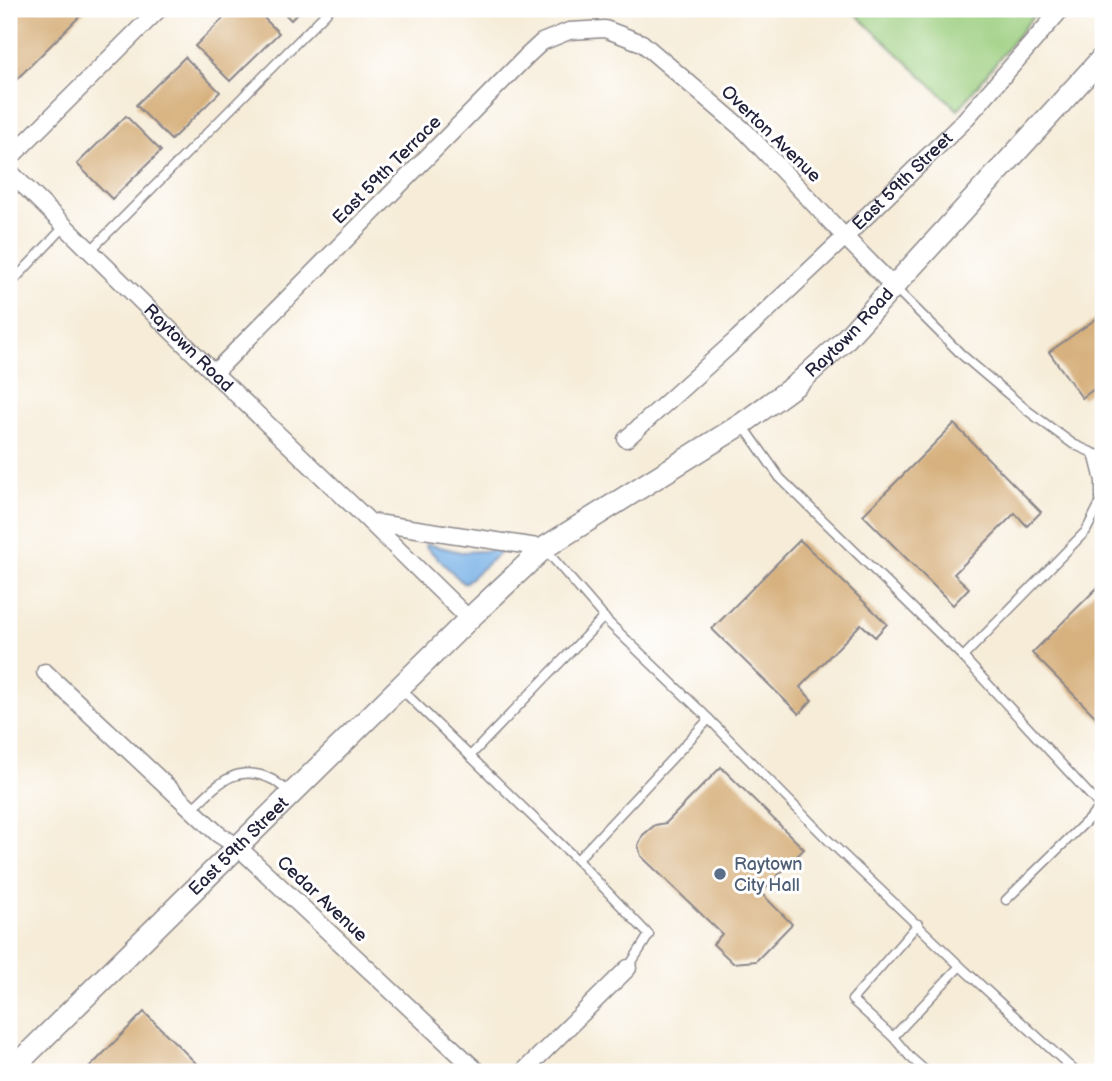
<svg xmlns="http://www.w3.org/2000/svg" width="1112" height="1081" viewBox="0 0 1112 1081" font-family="'Balsamiq Sans',sans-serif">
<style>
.green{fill:#9bce7e;stroke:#5e785c;stroke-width:2}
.water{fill:#74afe5;stroke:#4b6890;stroke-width:2}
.building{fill:#d7b17e}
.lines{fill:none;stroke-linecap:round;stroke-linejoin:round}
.service-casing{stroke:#8c878a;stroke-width:11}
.minor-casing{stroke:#8c878a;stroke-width:19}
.tertiary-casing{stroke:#8c878a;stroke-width:24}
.service{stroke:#fff;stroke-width:8}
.minor{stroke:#fff;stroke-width:16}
.tertiary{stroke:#fff;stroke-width:21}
.service-dot{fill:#5c6f8a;stroke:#fff;stroke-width:2.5}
.labels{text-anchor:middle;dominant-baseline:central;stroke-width:6;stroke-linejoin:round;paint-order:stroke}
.street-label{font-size:18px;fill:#22223b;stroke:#fff}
.service-label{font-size:18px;fill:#4e5e75;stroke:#fff;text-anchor:start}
</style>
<rect width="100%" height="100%" fill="#fff"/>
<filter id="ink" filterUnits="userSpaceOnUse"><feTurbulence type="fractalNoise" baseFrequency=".0143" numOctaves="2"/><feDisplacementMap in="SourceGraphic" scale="14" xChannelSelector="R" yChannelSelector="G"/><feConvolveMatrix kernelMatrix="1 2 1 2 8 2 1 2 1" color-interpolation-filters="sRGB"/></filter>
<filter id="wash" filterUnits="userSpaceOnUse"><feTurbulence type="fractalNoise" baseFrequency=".00686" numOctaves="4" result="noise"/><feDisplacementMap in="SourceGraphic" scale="28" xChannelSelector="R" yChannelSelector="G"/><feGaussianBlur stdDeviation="1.57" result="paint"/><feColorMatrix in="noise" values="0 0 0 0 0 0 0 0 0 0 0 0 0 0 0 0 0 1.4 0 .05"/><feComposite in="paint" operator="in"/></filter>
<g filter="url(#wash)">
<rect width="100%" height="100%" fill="#f6ecd8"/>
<polygon class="green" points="850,9 1039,9 958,110"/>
<polygon class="water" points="427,544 461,552 501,550 501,552 464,584 425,546"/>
<g id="blocks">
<g class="building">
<polygon points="16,9 87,9 9,87 9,16"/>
<polygon points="233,9 255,9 279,33 230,81 195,46"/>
<polygon points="280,9 302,9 291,20"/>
<polygon points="185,57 220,92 171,140 136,105"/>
<polygon points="126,116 161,151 112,199 77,164"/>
<polygon points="1103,314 1103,382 1082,398 1049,352"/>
<polygon points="954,424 1041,512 1027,526 1015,513 954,574 969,588 953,605 863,515"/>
<polygon points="800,540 887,624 875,637 861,624 800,687 812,700 799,714 712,629"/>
<polygon points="1103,582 1103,724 1032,653"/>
<polygon points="721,767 804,849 761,893 792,924 756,961 733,963 713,944 722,934 641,856 638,845 643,835 655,825 666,823"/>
<polygon points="144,1012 205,1072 85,1072"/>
</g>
</g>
</g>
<g filter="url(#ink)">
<use href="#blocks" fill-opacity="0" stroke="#8c878a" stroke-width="2"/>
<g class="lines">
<g class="service-casing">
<g id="service">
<polyline points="90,251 330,9"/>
<polyline points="9,282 15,279 65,226"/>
<polyline points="895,288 962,355 1028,411 1073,444 1093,453 1103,464"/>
<polyline points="742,424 780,478 963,657 1101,807"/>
<polyline points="544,548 609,623 709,719 827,839 960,966 893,1037 852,1000 918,924"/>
<polyline points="963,657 1086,531 1100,503 1100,481 1093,453 1103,456"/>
<polyline points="401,689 577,860"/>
<polyline points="470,756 604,617"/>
<path d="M192,809c24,-23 44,-48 81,-29 6,4 12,9 18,13"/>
<polyline points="1006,900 1103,805"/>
<polyline points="960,966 1076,1072"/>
<polyline points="628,968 649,935 577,860 709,719"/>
<polyline points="893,1037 910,1057 927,1072"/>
</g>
</g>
<g class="minor-casing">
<g id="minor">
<polyline points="9,159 159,9"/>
<path id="s1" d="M9,171l205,202 156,149 174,26"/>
<polyline points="214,373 528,55 542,42 569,31 605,29 642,43 746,132 845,237 894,287"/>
<path id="s2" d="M626,439l112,-101 107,-101 117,-114 96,-110"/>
<polyline points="370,522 469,619"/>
<polyline points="45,672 218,834 237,846 478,1072"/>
<polyline points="523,1072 628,968"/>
</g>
</g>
<g class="tertiary-casing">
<g id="tertiary">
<path id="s3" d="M9,1072l460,-453 75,-71 198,-124 55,-40 46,-42 260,-285"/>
</g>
</g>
<use href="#service" class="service"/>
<use href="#minor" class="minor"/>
<use href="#tertiary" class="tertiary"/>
</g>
</g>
<circle class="service-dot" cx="720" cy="874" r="7"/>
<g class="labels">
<g class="street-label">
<text transform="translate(771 134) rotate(44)">Overton Avenue</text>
<text transform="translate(387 170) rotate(-45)">East 59th Terrace</text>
<text stroke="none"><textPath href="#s2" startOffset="378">East 59th Street</textPath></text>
<text stroke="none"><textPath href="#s3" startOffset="1124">Raytown Road</textPath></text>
<text stroke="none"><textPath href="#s1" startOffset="252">Raytown Road</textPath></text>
<text stroke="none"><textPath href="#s3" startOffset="322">East 59th Street</textPath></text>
<text transform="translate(322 899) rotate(43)">Cedar Avenue</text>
</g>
<g class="service-label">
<text x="734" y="864">Raytown<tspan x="734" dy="21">City Hall</tspan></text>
</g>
</g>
<rect width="1112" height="1081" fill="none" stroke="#fff" stroke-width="35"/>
</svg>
